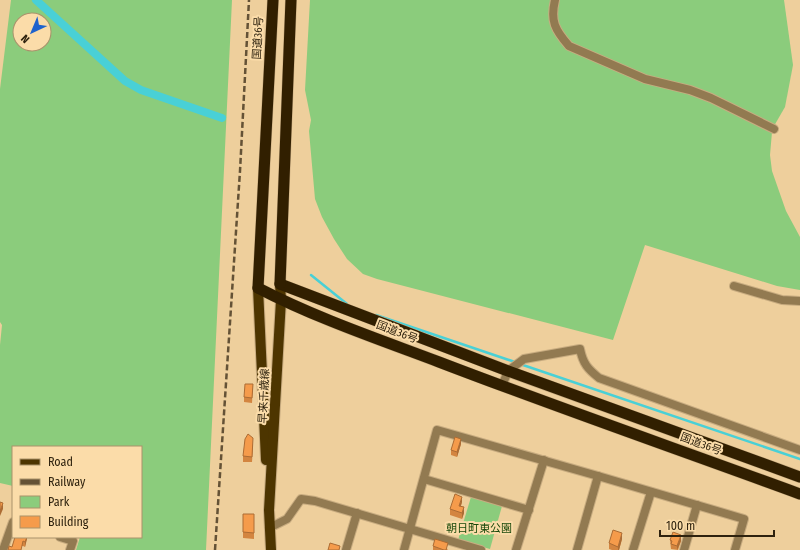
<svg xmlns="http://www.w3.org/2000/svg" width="800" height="550" viewBox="0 0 800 550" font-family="'Fira Sans Condensed','Noto Sans JP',sans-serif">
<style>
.green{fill:#8bcc7c;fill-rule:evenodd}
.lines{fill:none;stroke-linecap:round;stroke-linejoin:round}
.stream{stroke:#49d0d6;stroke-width:2.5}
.canal{stroke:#49d0d6;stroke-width:8}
.minor-casing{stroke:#c8ac80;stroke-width:10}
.major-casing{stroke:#c8ac80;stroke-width:12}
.highway-casing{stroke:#c8ac80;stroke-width:12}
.minor{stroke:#927a51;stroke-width:8}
.major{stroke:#4d3500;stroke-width:10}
.highway{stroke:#311f00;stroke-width:11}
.rail{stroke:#645236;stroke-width:2.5;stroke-dasharray:6 3;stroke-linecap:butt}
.wall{fill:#d38540}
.shaded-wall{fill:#ac6c34}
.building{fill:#f59b4b;stroke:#ac6c34}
.labels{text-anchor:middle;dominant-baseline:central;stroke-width:4;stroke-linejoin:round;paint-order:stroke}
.street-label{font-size:11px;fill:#2e220e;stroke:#fbdca9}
.park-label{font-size:11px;fill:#18480a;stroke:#fbdca9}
</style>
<rect width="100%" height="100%" fill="#eecf9c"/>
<g class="green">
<path d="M11,0h221l-26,550h-130l4,-13h61v-90h-128v39l-13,-3v-138l2,-20 -2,-3v-233zM20,20h24v24h-24z"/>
<polygon points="310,0 552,0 562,43 708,100 772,132 770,155 772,171 786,211 800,237 800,290 777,286 645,245 613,340 377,279 363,274 347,259 334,239 322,217 315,199 309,131 311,120 305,90"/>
<polygon points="556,0 784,0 793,65 785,107 774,126 646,77 573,46 560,33 554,19"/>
<polygon points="471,497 502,506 490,549 458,540"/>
</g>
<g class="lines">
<g class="stream">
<polyline points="311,275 347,304"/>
<polyline points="376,315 515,362"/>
<polyline points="520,364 800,459"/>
</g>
<polyline class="canal" points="36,0 125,81 141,90 222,118"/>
<g class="minor-casing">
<g id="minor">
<path d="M555,0c-5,21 0,30 14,46l76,33 45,11 21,8 63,31"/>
<polyline points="734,286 782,300 800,301"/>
<path d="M502,386l6,-15 16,-12 56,-10c3,15 8,20 19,29l201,72"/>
<polyline points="424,479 529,510"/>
<polyline points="269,528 287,519 301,499 315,501 481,550"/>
<polyline points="60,537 73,541 70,550"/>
<polyline points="3,550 13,522"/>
<polyline points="346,550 357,513"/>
<polyline points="404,550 437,430 598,476 744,519 735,550"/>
<polyline points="516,550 544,460"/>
<polyline points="577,550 598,476"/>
<polyline points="633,550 651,492"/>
<polyline points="684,550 697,505"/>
</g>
</g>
<g class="major-casing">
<g id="major">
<polyline points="258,288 266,460"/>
<polyline points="271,550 269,510 281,300 280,284"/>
</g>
</g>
<g class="highway-casing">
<g id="highway">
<polyline points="280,284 508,371 800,477"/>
<polyline points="280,284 291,0"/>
<path d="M258,288c58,30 120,51 181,74 120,46 241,88 361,132"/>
<polyline points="258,288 273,0"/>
</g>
</g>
<use href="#minor" class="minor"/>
<use href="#major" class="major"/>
<use href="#highway" class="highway"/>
<polyline class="rail" points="215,550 240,171 249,0"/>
</g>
<g class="wall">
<polygon points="253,384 252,403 244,402 244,397"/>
<polygon points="253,444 252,462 243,462 243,456"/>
<polygon points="461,444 457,457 451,455 451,450"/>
<polygon points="462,502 461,506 464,513 462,519 450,515 450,509"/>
<polygon points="243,514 254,514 254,539 243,538"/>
<polygon points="27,537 25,547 23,546 12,547"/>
<polygon points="622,539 619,550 612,550 609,549 609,543"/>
<polygon points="670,540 681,541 678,550 671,549"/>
<polygon points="433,546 448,549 447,550 433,550"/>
</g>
<g class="shaded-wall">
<polygon points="461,439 461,444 457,457 457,452"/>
<polygon points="462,497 462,502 459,511 459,506"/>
<polygon points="3,503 3,509 0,516 0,511"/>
<polygon points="464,507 464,513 462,519 462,513"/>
<polygon points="622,533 622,539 619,550 618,550 618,547"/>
<polygon points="681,535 681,541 677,550 677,546"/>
<polygon points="27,537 27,539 25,547 25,542"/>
</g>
<g class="building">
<polygon points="245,384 253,384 252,398 244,397"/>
<polygon points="248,434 253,438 252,457 243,456 245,439"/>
<polygon points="455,437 461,439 457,452 451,450"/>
<polygon points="455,494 462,497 459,506 464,507 462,513 450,509"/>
<polygon points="0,502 3,503 0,511"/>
<polygon points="243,514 254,514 254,533 243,532"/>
<polygon points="613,530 622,533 618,547 609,543"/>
<polygon points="673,532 681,535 677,546 671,544 672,541 670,540"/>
<polygon points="15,537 27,537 25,542 23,541 21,550 8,550 9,546 12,547"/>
<polygon points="435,539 448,543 446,550 444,550 433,546"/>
<polygon points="330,543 340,546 339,550 328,550"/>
</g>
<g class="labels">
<g class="street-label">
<text transform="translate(258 38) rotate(-87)">国道36号</text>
<text transform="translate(397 332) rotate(21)">国道36号</text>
<text transform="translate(264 396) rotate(-87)">早来千歳線</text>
<text transform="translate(701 444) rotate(20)">国道36号</text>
</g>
<g class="park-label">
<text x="479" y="528">朝日町東公園</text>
</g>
</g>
<rect x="12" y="446" width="130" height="92" fill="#fbdca9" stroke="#a9926b"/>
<rect x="20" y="459" width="20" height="6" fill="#4d3500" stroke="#a9926b"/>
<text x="48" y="466" font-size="12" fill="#2e220e">Road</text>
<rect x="20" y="479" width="20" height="6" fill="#645236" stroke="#a9926b"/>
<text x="48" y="486" font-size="12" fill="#2e220e">Railway</text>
<rect x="20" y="496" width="20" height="12" fill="#8bcc7c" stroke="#a9926b"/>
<text x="48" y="506" font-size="12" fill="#2e220e">Park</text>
<rect x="20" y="516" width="20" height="12" fill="#f59b4b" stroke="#a9926b"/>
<text x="48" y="526" font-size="12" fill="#2e220e">Building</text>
<g transform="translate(32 32) rotate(224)"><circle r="19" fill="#fbdca9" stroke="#a9926b"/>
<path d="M0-3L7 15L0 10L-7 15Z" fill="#1e62cd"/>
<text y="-6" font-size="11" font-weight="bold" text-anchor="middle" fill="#2e220e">N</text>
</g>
<path d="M660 530v6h114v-6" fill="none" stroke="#2e220e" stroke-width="2"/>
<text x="666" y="530" font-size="12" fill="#2e220e" stroke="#fbdca9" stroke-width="3" paint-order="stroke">100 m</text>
</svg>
